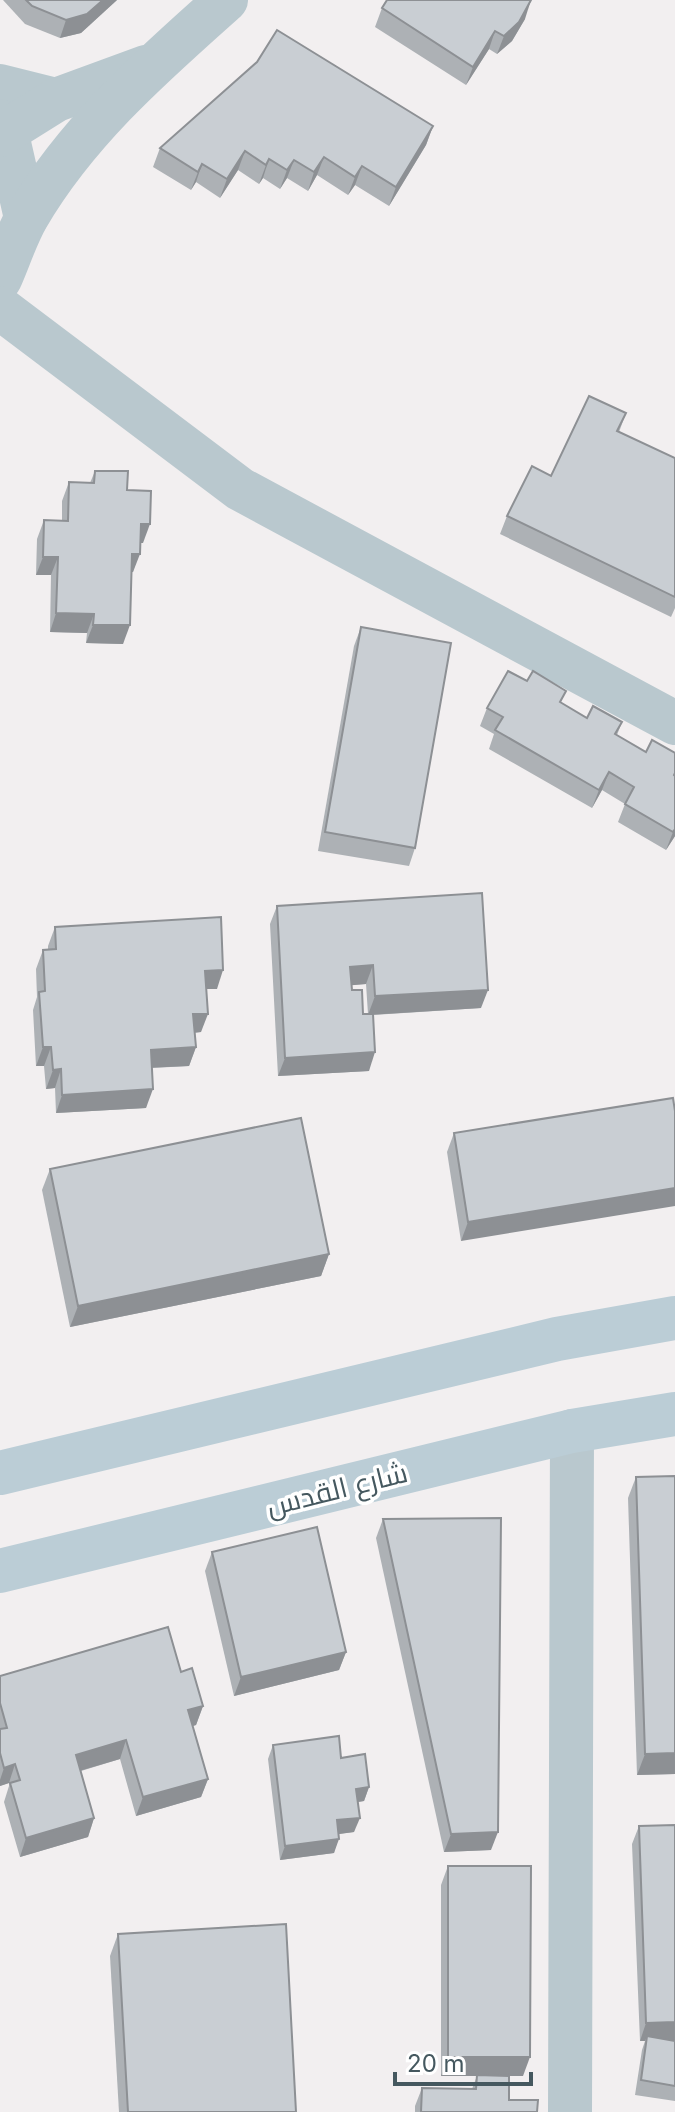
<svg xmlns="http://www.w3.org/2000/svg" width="675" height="2112" viewBox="0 0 675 2112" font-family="Inter,Cairo,sans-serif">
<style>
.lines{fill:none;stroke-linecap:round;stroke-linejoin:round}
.street{stroke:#b9c8ce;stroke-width:44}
.secondary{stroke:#bbcdd6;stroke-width:44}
.wall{fill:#adb1b5;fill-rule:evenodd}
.shaded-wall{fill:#8d9094}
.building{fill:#c9ced3;stroke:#8d9094;stroke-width:2}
.labels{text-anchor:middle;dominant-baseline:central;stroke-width:7;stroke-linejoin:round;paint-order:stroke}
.street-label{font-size:28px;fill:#45585f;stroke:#fff}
</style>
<rect width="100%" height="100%" fill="#f2eff0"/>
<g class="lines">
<g class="street">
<polyline points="0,86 56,100"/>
<polyline points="0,121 6,130 26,218"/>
<polyline points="0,135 56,100 146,67"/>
<path d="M0,279c9,-20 16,-43 27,-62 50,-86 126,-152 199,-217"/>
<polyline points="0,308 240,489 675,723"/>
<polyline points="570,2112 572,1431"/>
</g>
<g class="secondary">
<polyline points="0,1473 557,1339 675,1318"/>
<polyline points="0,1571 572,1431 675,1414"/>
</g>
</g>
<g class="wall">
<polygon points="3,0 117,0 81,33 60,38 25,24"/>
<polygon points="382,8 525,19 512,41 497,54 489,49 466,85 375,27"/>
<polygon points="433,126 426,145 389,206 355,185 348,195 317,175 308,191 287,178 280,189 263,178 259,184 238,170 220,198 196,182 191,190 153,167 160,148"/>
<polygon points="626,413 619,432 675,458 675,608 671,617 500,534 507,516 551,476"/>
<polygon points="95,471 127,490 143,543 141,543 133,572 131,572 123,644 86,643 87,633 50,632 51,575 36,575 37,539 44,520 62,521 62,501 69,482 90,483"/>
<polygon points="361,627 415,848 409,866 318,851 354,646"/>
<polygon points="561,703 587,718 622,722 617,735 675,836 666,850 618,822 625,804 602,790 592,808 489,749 494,734 480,726 487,708"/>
<path d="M277,906l204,102 -108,7 -4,56 -91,5 -8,-152zM366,984l2,30h-5l-11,-24 -1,-5z"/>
<polygon points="55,927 217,989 207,989 201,1032 195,1033 196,1047 189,1066 152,1068 146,1108 56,1113 55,1088 46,1089 44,1066 36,1066 33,1010 37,997 36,969 43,950 48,950 48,946"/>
<polygon points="675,1111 461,1241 447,1152 454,1133"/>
<polygon points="50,1169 329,1254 321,1276 70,1327 42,1190"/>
<polygon points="636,1477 675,1774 637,1775 628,1498"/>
<polygon points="383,1519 491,1850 444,1852 376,1538"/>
<polygon points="212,1552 346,1652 339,1670 234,1696 205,1571"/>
<polygon points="181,1672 203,1706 196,1725 193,1726 208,1779 201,1797 136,1816 120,1759 81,1771 94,1818 88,1837 20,1857 4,1802 9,1786 9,1783 0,1786 0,1676"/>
<polygon points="273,1745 341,1758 369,1787 364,1801 358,1802 354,1832 338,1834 334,1853 280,1860 268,1759"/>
<polygon points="639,1826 672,2040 675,2041 675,2101 635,2095 642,2050 645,2041 640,2041 632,1844"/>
<polygon points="448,1866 523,2076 509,2076 509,2100 537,2112 415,2112 415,2106 422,2088 472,2089 477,2076 441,2076 441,1885"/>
<polygon points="118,1934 296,2112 119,2112 110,1956"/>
</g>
<g class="shaded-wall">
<polygon points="103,0 117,0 81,33 60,38 66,20"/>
<polygon points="531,0 525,19 512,41 497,54 504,36"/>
<polygon points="495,31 489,49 466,85 473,67"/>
<polygon points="433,126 426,145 389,206 396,187"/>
<polygon points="245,151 238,170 220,198 227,179"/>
<polygon points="324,157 317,175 308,191 314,172"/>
<polygon points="269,159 263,178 259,184 266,165"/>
<polygon points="294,160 287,178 280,189 287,170"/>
<polygon points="202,164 196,182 191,190 198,172"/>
<polygon points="362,166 355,185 348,195 355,177"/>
<polygon points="141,524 150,524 143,543 134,543"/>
<polygon points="132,554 140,554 133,572 125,573"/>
<polygon points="43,557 58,557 51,575 36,575"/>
<polygon points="56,613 94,614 87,633 50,632"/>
<polygon points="93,625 130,625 123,644 86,643"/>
<polygon points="609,772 602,790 592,808 599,790"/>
<polygon points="675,829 675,836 666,850 673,832"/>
<polygon points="373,965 366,984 343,986 350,967"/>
<polygon points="223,970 217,989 199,989 205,971"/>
<polygon points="488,990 481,1008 368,1015 375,996"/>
<polygon points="193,1014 208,1014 201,1032 187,1033"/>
<polygon points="43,1047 51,1047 44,1066 36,1066"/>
<polygon points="196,1047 189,1066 144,1068 151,1050"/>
<polygon points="375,1052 369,1071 278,1076 285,1058"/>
<polygon points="61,1069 55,1088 46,1089 53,1070"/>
<polygon points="153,1089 146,1108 56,1113 62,1095"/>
<polygon points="675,1188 675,1206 461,1241 468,1222"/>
<polygon points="329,1254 321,1276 70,1327 78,1306"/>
<polygon points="346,1652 339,1670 234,1696 241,1677"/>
<polygon points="203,1706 196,1725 182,1729 188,1710"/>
<polygon points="126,1740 120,1759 69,1774 76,1755"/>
<polygon points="675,1753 675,1774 637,1775 645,1754"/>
<polygon points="15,1764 9,1783 0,1786 0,1780 4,1768"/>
<polygon points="208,1779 201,1797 136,1816 143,1797"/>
<polygon points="369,1787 364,1801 351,1803 356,1789"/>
<polygon points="94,1818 88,1837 20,1857 26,1838"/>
<polygon points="360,1818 354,1832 332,1835 337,1820"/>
<polygon points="498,1832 491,1850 444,1852 451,1834"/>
<polygon points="339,1839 334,1853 280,1860 285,1846"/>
<polygon points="675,2022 675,2040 646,2041 647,2036 645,2041 640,2041 646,2023"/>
<polygon points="448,2057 530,2057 523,2076 441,2076"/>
</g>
<g class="building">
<polygon points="26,0 103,0 87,14 66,20 32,6"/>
<polygon points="387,0 531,0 519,22 504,36 495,31 473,67 382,8"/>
<polygon points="277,30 433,126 396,187 362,166 355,177 324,157 314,172 294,160 287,170 269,159 266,165 245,151 227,179 202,164 198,172 160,148 257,62"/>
<polygon points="589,396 626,413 617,431 675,458 675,597 507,516 532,466 551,476"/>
<polygon points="95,471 128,471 127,490 151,491 150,524 141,524 140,554 132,554 130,625 93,625 94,614 56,613 58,557 43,557 44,520 68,521 69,482 94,483"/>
<polygon points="361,627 451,643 415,848 325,832"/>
<polygon points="508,671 527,681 533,671 566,691 560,702 587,718 593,706 622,722 615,734 646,752 652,740 675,753 675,773 674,775 675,776 675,829 673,832 625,804 634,787 609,772 599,790 495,730 503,717 487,708"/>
<polygon points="482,893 488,990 375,996 373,965 350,967 352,990 362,990 363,1014 373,1014 375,1052 285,1058 277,906"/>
<polygon points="221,917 223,970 205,971 208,1014 193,1014 196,1047 151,1050 153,1089 62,1095 61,1069 53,1070 51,1047 43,1047 39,992 45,991 43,950 56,949 55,927"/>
<polygon points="673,1098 675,1111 675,1188 468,1222 454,1133"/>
<polygon points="301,1118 329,1254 78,1306 50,1169"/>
<polygon points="675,1476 675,1753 645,1754 636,1477"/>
<polygon points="501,1518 498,1832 451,1834 383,1519"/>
<polygon points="317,1527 346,1652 241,1677 212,1552"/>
<polygon points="168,1627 181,1672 192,1668 203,1706 188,1710 208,1779 143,1797 126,1740 76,1755 94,1818 26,1838 10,1783 20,1780 15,1764 4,1768 0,1753 0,1729 7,1728 0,1703 0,1676"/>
<polygon points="339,1736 341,1758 365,1754 369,1787 356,1789 360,1818 337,1820 339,1839 285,1846 273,1745"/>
<polygon points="675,1825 675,2022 646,2023 639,1826"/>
<polygon points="448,1866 531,1866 530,2057 448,2057"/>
<polygon points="286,1924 296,2112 128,2112 118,1934"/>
<polygon points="647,2036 675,2041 675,2086 641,2080"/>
<polygon points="477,2075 509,2076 509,2100 538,2100 537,2112 421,2112 422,2088 476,2089"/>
</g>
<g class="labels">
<g class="street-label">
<text transform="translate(337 1489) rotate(-14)">شارع القدس</text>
</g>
</g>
<path d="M395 2072v12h136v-12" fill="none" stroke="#45585f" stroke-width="4"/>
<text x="407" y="2072" font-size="24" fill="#45585f" stroke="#ffffff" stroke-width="6" paint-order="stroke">20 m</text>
</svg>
